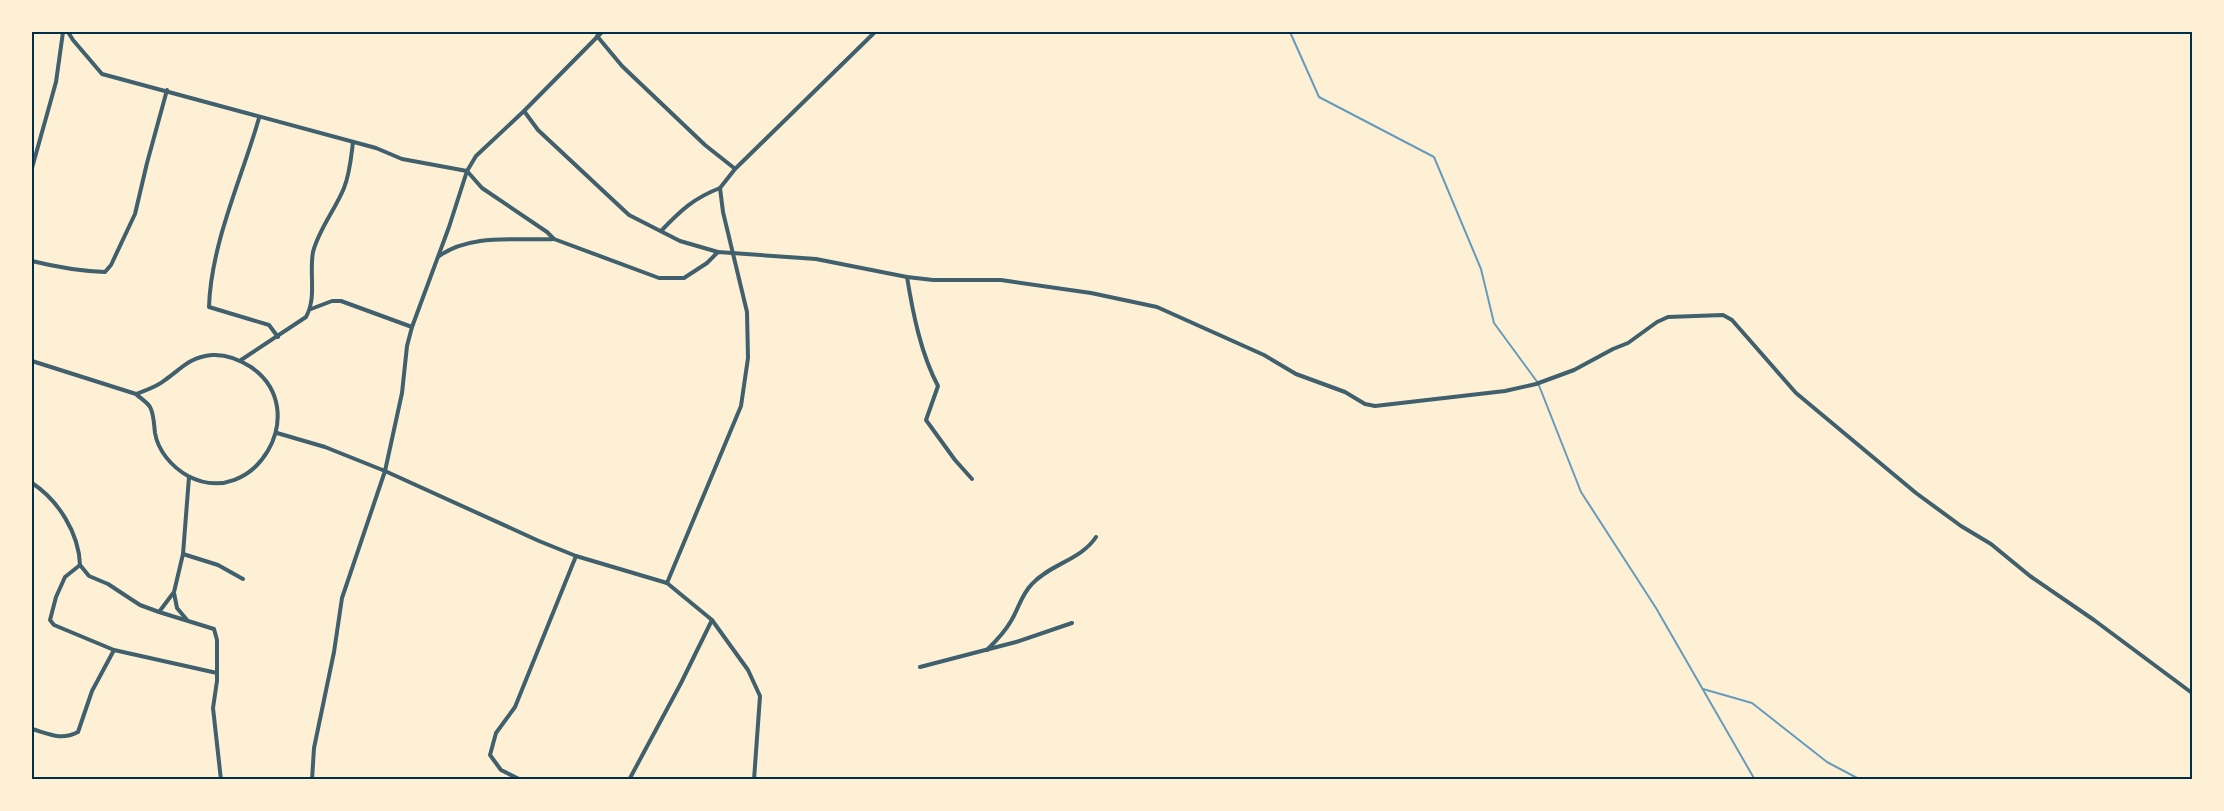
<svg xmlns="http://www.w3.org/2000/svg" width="2224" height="811" viewBox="0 0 2224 811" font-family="'Libre Baskerville',serif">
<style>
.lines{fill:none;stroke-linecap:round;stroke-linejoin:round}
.stream{stroke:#669bbc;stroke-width:2}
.minor{stroke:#3f606c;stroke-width:4}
.neatline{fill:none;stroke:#003049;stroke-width:2}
</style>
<rect width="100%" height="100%" fill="#fdf0d5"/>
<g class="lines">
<g class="stream">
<polyline points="1290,32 1319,97 1434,157 1481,269 1494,323 1538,383 1581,492 1656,608 1755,780"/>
<polyline points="1703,689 1752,703 1827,762 1861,780"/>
</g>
<g class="minor">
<polyline points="68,32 73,40 102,74 376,148 402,159 467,171 482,188 547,232 554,239 659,278 684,278 707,263 718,252 816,259 907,277 933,280 1001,280 1091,293 1157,307 1264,355 1296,374 1345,392 1365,404 1375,406 1505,391 1536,384 1574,370 1613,349 1628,343 1657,322 1668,317 1723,315 1732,320 1796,393 1916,493 1961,526 1991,544 2030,576 2094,620 2192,693"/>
<polyline points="597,36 622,66 705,145 734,168"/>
<polyline points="524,111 538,130 629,215 680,241 718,252"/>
<path d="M259,118c-17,60 -48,125 -50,189l60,18 9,12"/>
<polyline points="32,168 56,82 63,32"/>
<path d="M661,231c20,-21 33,-33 59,-43"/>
<path d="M439,256c33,-23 77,-15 115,-17"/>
<path d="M32,261c24,6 48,10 73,11l6,-7 24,-51 12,-51 20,-73"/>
<path d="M907,277c6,37 14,77 31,109l-12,34 29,40 17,19"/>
<polyline points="311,309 332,301 341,301 412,327"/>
<path d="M241,360l65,-43c11,-20 3,-43 7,-65 6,-23 22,-42 31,-64 6,-15 7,-30 9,-46"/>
<path d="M32,361l104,33c4,4 11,8 14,13 4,7 4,18 5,26 3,18 17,34 33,43 66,35 126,-66 63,-109 -11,-7 -25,-13 -39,-12 -22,2 -30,13 -47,25 -8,7 -19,10 -29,14"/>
<polyline points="277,433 325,447 385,471 402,393 407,346 412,327 449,227 467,171 476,156 524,111 602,32"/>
<path d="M32,483c26,17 47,50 48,82l9,11 19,8 32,21 19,7"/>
<polyline points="183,554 189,477"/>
<polyline points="80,565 65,577 56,597 50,620 54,625 114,650 217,673"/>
<polyline points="667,583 741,406 748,358 747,312 723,212 720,188 735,169 875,32"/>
<polyline points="174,593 177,608 187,620"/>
<path d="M987,650c9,-9 18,-18 24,-29 8,-13 10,-26 21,-37 18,-20 49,-24 64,-47"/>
<polyline points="920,667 1016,642 1072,623"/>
<path d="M32,729c17,5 29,12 46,3l14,-41 22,-41"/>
<polyline points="221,780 213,708 217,681 217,640 214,629 159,612 174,592 183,554 218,565 243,579"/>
<polyline points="312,780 314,748 334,652 342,598 385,471 539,541 576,556 667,583 712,620 748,670 760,696 754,780"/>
<polyline points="521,780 501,770 490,755 496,733 515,707 576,556"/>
<polyline points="629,780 681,683 712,620"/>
</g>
</g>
<rect width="2224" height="811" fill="none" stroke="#fdf0d5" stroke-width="66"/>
<rect x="33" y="33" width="2158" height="745" class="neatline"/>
</svg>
